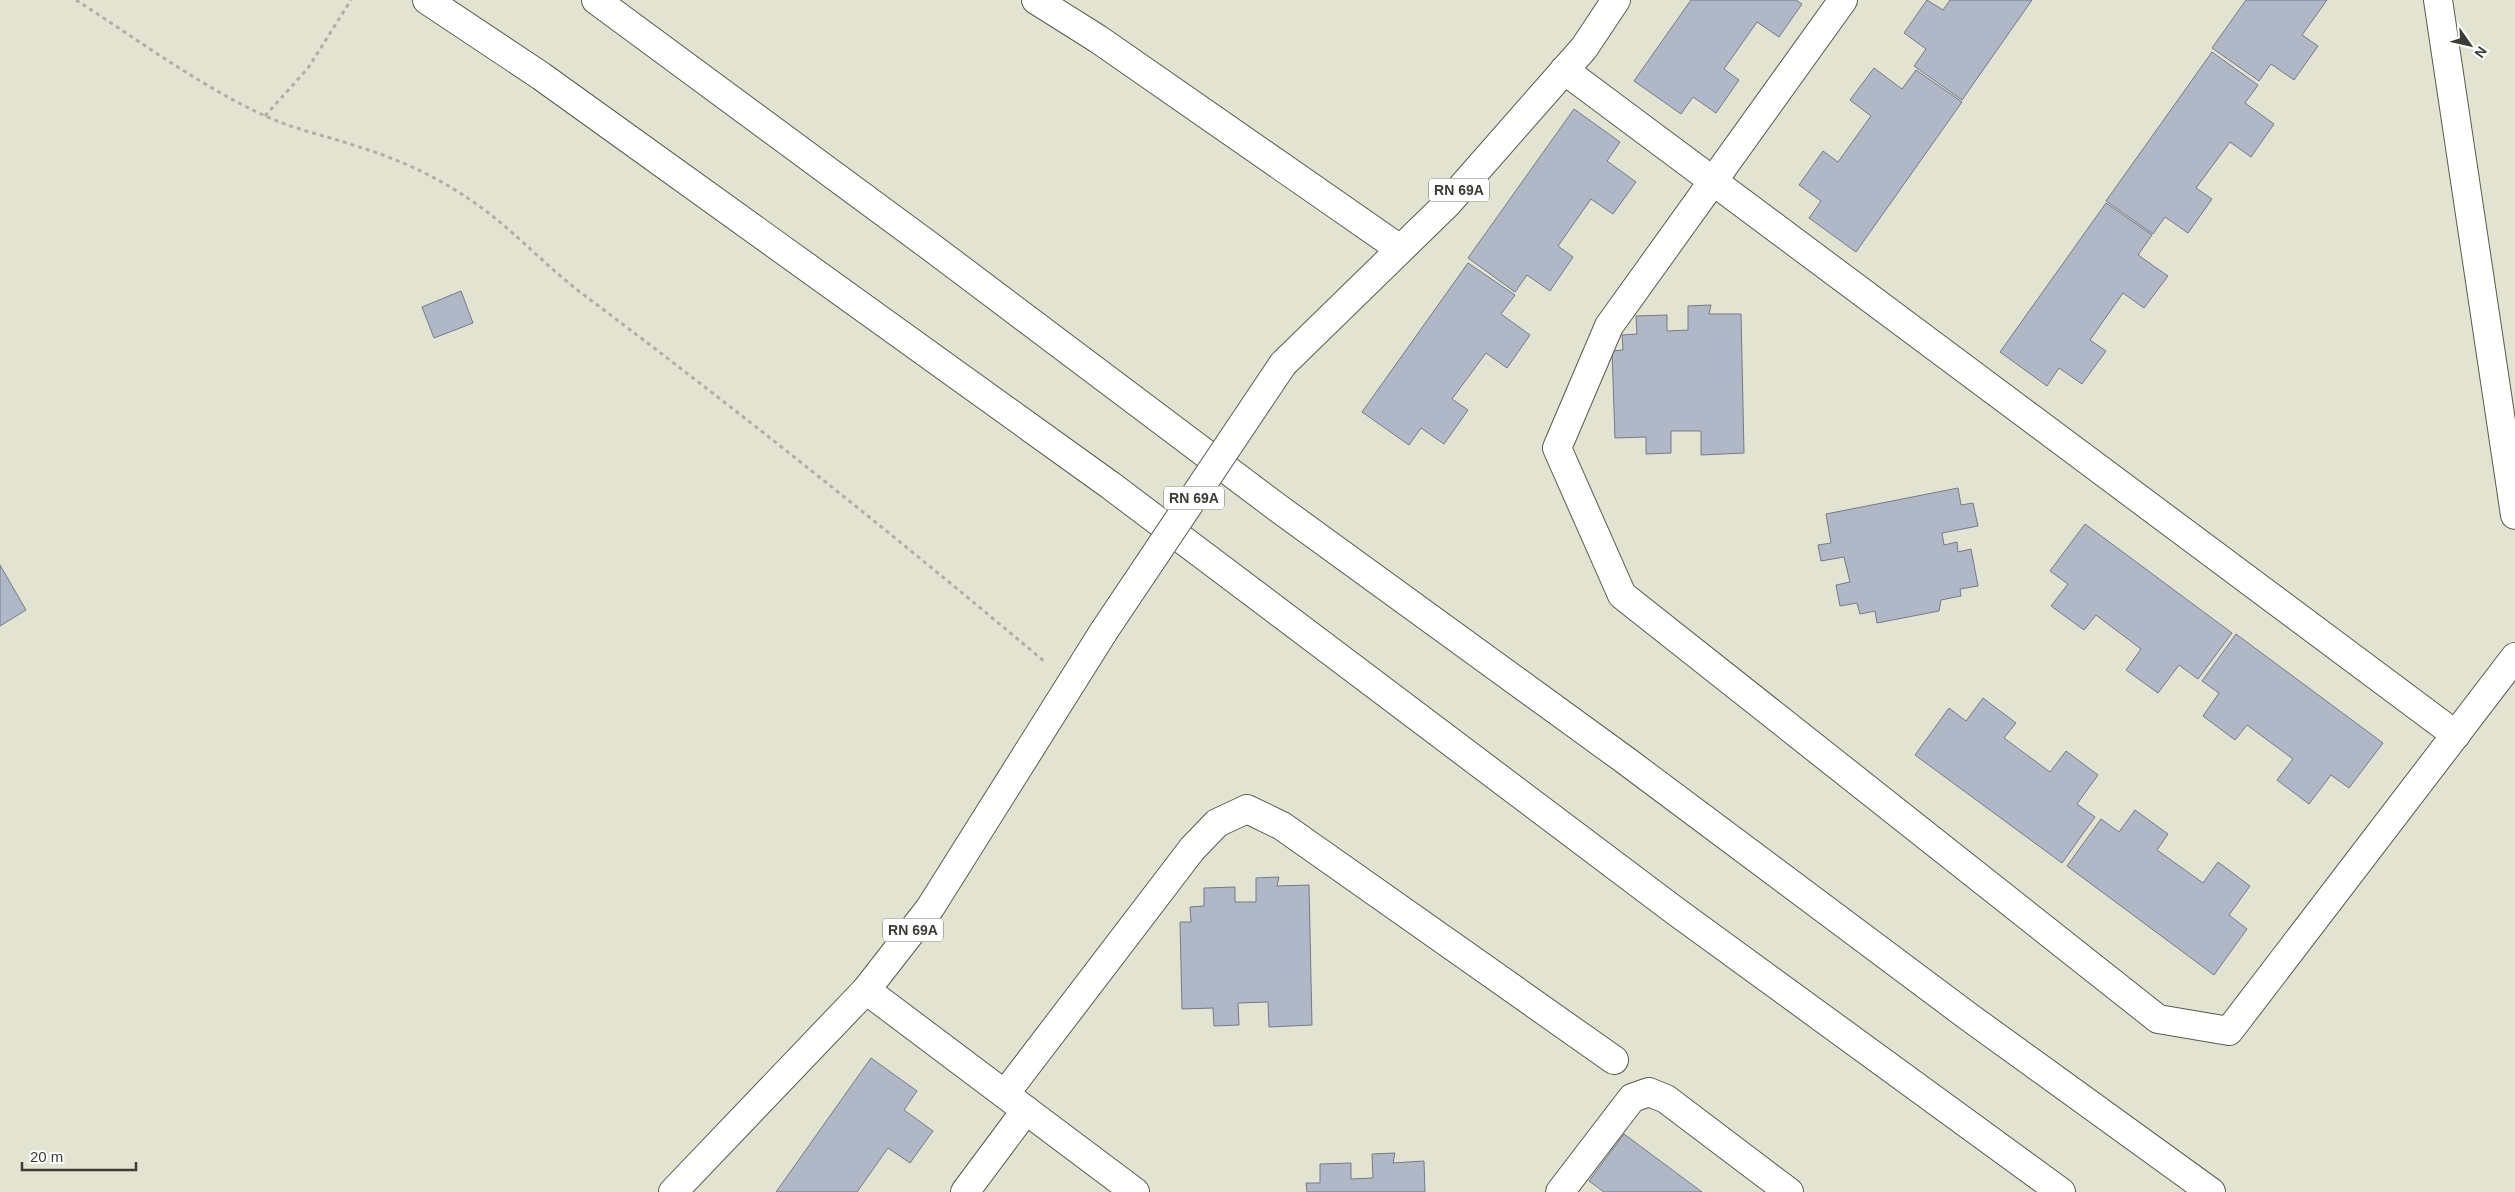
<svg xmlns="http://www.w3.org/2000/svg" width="2515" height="1192" viewBox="0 0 2515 1192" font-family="Helvetica,sans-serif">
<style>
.building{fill:#b0b8c8;stroke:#737a89}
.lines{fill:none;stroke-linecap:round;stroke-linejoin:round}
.minor-casing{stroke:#5b5b4b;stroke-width:30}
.primary-casing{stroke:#5b5b4b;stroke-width:30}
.motorway-casing{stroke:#5b5b4b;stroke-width:30}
.path{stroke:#b0b0a1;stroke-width:3;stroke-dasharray:4 4;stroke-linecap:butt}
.minor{stroke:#fff;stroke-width:28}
.primary{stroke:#fff;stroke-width:28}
.motorway{stroke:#fff;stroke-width:28}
.primary-bridge-casing{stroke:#5b5b4b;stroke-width:30;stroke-linecap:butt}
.primary-bridge{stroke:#fff;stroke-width:28}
.labels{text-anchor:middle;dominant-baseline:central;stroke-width:4;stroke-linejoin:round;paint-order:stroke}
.shield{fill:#fff;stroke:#767671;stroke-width:1}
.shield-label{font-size:14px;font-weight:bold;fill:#3c3c34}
</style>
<rect width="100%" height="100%" fill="#e3e3d1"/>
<g class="building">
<polygon points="1691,0 1796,0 1802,4 1779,37 1757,22 1724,69 1739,80 1716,113 1693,97 1681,114 1634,81"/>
<polygon points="1927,0 1943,10 1950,0 2032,0 1962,100 1914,66 1926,49 1904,33"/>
<polygon points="2246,0 2327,0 2302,35 2318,46 2294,80 2271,64 2259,81 2212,48"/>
<polygon points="2212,52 2258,85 2245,103 2274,124 2251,157 2230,142 2196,188 2212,199 2188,233 2165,217 2153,234 2106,201"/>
<polygon points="1874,68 1902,89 1916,70 1962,102 1856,252 1809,218 1821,201 1799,185 1823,151 1838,162 1871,116 1850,100"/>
<polygon points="1574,109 1620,142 1607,161 1636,182 1613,214 1591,199 1558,246 1573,257 1550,291 1527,275 1515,292 1468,258"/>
<polygon points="2106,203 2152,235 2138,255 2168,276 2144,308 2123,293 2090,340 2106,351 2082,384 2059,368 2047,386 2000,352"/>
<polygon points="1468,263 1515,295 1501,314 1530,335 1507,368 1486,353 1452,399 1468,410 1444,444 1421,428 1409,445 1362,412"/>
<polygon points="461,291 473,323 434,338 422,307"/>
<polygon points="1711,305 1709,314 1741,314 1744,453 1701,455 1701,431 1671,431 1671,453 1646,454 1646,437 1615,438 1612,351 1623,350 1622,335 1637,334 1636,316 1667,315 1667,331 1688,330 1688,306"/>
<polygon points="1958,488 1961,505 1973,503 1978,526 1942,533 1944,545 1957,542 1958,552 1971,549 1978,586 1960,589 1961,596 1941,600 1939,611 1877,623 1875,611 1860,614 1857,603 1840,606 1836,585 1850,582 1844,557 1821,561 1818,545 1831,543 1826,514"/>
<polygon points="2085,524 2232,633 2198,679 2179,665 2158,693 2126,670 2141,649 2096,615 2084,630 2051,606 2068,584 2050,571"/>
<polygon points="0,565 26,610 0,626"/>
<polygon points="2236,634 2383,743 2349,788 2331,775 2309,804 2277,780 2293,759 2247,725 2235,740 2203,716 2219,693 2202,681"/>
<polygon points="1983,698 2016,723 2004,738 2050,772 2066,751 2098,775 2077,804 2095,817 2062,863 1915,755 1949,708 1966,721"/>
<polygon points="2135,810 2168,834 2157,850 2203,883 2218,862 2250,886 2229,915 2247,929 2214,975 2067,866 2101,819 2119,832"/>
<polygon points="1279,877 1277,886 1309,885 1312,1025 1269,1027 1268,1002 1238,1003 1239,1025 1214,1026 1213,1008 1182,1009 1180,922 1191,922 1190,907 1204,906 1204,888 1235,887 1235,902 1256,902 1256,878"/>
<polygon points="871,1058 917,1091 904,1110 933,1131 910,1163 888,1148 857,1192 776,1192"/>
<polygon points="1624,1134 1702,1192 1604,1192 1589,1181"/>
<polygon points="1395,1153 1393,1163 1424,1161 1425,1192 1307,1192 1306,1183 1320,1183 1320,1164 1351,1163 1351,1179 1373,1178 1372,1154"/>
</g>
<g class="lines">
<g class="minor-casing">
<g id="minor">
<polyline points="1036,0 1098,39 1400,249"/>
<polyline points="1843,0 1609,326 1557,448 1622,595 2158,1019 2229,1031 2515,657"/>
<polyline points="2438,0 2515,515"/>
<polyline points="1564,70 2456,735"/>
<polyline points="866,990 1135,1192"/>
<polyline points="1005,1094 1192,849 1217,823 1247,809 1282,826 1614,1060"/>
<polyline points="965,1192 1026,1110"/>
<polyline points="1560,1192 1632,1098 1649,1092 1666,1099 1789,1192"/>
</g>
</g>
<g class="primary-casing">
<g id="primary">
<polyline points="1283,364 1447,204 1584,48 1616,0"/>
<polyline points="673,1192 866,990 930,908 1104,631"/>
</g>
</g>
<g class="motorway-casing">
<g id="motorway">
<polyline points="427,0 541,76 1110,485 1674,910 2061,1192"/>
<polyline points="596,0 931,247 1278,508 1625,760 1969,1017 2211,1192"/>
</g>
</g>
<g class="path">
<path d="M76,0c61,39 121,84 187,115 30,14 60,20 90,30 40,12 79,29 113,52 42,27 75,65 114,95 159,119 314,243 465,370"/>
<polyline points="265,116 308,68 351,0"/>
</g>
<use href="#minor" class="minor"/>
<use href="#primary" class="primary"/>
<use href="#motorway" class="motorway"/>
<g class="primary-bridge-casing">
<polyline id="primary-bridge" points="1104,631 1283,364"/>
</g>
<use href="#primary-bridge" class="primary-bridge"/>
</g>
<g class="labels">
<g class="shield">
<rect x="1429" y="178.5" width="60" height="23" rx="4"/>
<rect x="1164" y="486.5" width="60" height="23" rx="4"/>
<rect x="883" y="918.5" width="60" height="23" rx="4"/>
</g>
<g class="shield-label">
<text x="1459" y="190">RN 69A</text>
<text x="1194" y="498">RN 69A</text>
<text x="913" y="930">RN 69A</text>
</g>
</g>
<g transform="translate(2470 45) rotate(124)" stroke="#ffffff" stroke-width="4" paint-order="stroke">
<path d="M0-4L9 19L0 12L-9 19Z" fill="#3c3c34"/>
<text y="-8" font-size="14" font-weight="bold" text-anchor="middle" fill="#3c3c34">N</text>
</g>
<path d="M22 1162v8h114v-8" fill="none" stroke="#3c3c34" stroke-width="2.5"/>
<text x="30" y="1162" font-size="15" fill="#3c3c34" stroke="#ffffff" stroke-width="4" paint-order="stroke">20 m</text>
</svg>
